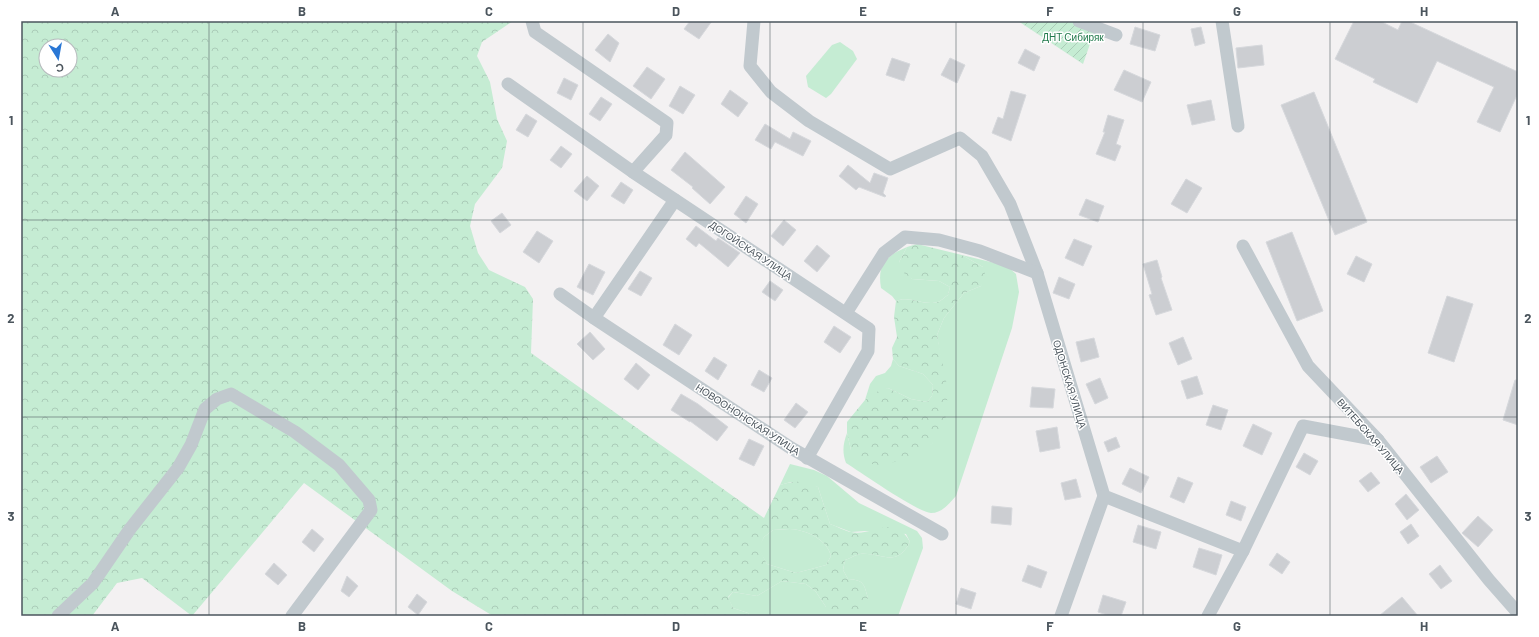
<svg xmlns="http://www.w3.org/2000/svg" width="1539" height="637" viewBox="0 0 1539 637" font-family="Barlow,sans-serif">
<style>
.grass{fill:#c5ecd3}
.forest{fill:url(#forest-crowns);fill-rule:evenodd}
.garden{fill:url(#garden-furrows)}
.building{fill:#ccced2;stroke:#d6d8dc}
.lines{fill:none;stroke-linecap:round;stroke-linejoin:round}
.street{stroke:#c1c9ce;stroke-width:13}
.grid{fill:none;stroke:#4b555d;stroke-width:1;stroke-opacity:0.55}
.labels{text-anchor:middle;dominant-baseline:central;stroke-width:3;stroke-linejoin:round;paint-order:stroke}
.park-label{font-size:10px;fill:#20794b;stroke:#fff}
.street-label{font-size:10px;fill:#4b555d;stroke:#fff}
.neatline{fill:none;stroke:#4b555d;stroke-width:1.5}
.grid-label{font-size:13px;text-anchor:middle;font-weight:bold;fill:#4b555d}
</style>
<defs>
<pattern id="forest-crowns" width="20" height="18" patternUnits="userSpaceOnUse"><rect width="20" height="18" fill="#c5ecd3"/><path d="M2 6a3 3 0 1 1 6 0M12 15a3 3 0 1 1 6 0" fill="none" stroke="#abccb8"/></pattern>
<pattern id="garden-furrows" width="10" height="10" patternUnits="userSpaceOnUse"><rect width="10" height="10" fill="#c5ecd3"/><path d="M-1 1l2-2M0 10L10 0M9 11l2-2" fill="none" stroke="#abccb8"/></pattern>
</defs>
<rect width="100%" height="100%" fill="#f3f1f2"/>
<g class="grass">
<polygon points="840,42 853,51 857,59 831,94 826,98 808,87 806,76 832,45"/>
<path d="M907,247l-8,15 13,17 27,2 11,6 -2,8c-3,2 -7,6 -10,7 -15,4 -29,-7 -42,-1l-4,-5 -11,-8c-4,-24 5,-32 26,-41z"/>
<path d="M962,255l45,11 9,8 3,18 -7,36 -56,168c-7,7 -13,17 -25,17 -14,-1 -69,-40 -85,-50 -4,-11 -3,-19 1,-30l4,17 81,-6 9,-84 -4,-25 7,-17 20,-25 17,-7 2,-19z"/>
<polygon points="893,359 899,366 923,374 933,385 932,396 927,402 911,399 888,388 865,400 870,384 876,376 885,373 891,366"/>
<path d="M790,464l24,6 13,6 32,27 58,28 5,7 1,10 -25,68h-149l-1,-3 -15,-5 -5,-10 5,-6 24,4 25,-15 24,3 10,8 10,15 42,-9c-4,-14 -4,-18 -20,-19l-5,-9 2,-10c4,-1 10,-5 15,-6 22,-2 36,15 50,-12l-4,-8 -40,-3 -15,1 -21,-8 -12,-37 -27,-5 -11,3z"/>
<path d="M773,530c8,0 17,-2 25,0 14,3 30,12 33,26l-5,9 -30,8 -29,-9 -9,-16 6,-11z"/>
</g>
<g class="forest">
<path d="M21,21h492l-31,21 -5,14 13,26 7,37 10,22 -5,27 -27,36 -5,22 8,27 11,17 36,17 8,12 -2,54 233,165 16,-33c17,-5 23,-4 38,2l12,37c7,2 14,7 21,8 22,5 43,-20 59,10 -14,27 -28,10 -50,12 -5,1 -11,5 -15,6l-2,10 5,9c16,1 16,5 20,19l-9,11 -16,5 -17,-7 -10,-15 -10,-8 -24,-3 -25,15 -24,-4 -5,5 5,11 15,5 1,3h-256l-41,-25 -148,-108 -112,133 -50,-38 -25,5 -25,33h-71zM46,46h24v24h-24zM773,530c8,0 17,-2 25,0 14,3 30,12 33,26l-5,9 -30,8 -29,-9 -8,-16 5,-11z"/>
<path d="M917,244l45,11 21,12 3,10 -5,9 -17,7 -20,25 -7,17 11,56 -3,32 -13,21 -33,17 -20,4 -15,-2 -13,-13 -4,-17v-11l18,-22 15,-10 8,-2 23,11 16,3 5,-6 1,-11 -10,-11 -24,-8 -6,-7 -1,-11 5,-11 -3,-20 2,-16c13,-6 27,5 42,1 3,-1 7,-5 10,-7l2,-8 -11,-6 -27,-2 -11,-8 -2,-9 8,-15z"/>
</g>
<polygon class="garden" points="1018,21 1098,21 1083,64"/>
<g class="building">
<polygon points="690,21 712,21 699,39 684,29"/>
<polygon points="1354,21 1380,21 1398,30 1402,21 1408,21 1518,72 1518,93 1500,132 1477,122 1494,87 1437,61 1417,103 1373,82 1375,79 1335,59"/>
<polygon points="1135,27 1160,35 1155,51 1130,44"/>
<polygon points="1201,27 1205,43 1195,46 1191,29"/>
<polygon points="608,34 619,43 610,62 595,50"/>
<polygon points="1262,45 1264,65 1238,68 1236,48"/>
<polygon points="1025,49 1040,57 1034,71 1018,63"/>
<polygon points="892,58 910,64 904,81 886,75"/>
<polygon points="950,58 965,65 957,83 941,75"/>
<polygon points="647,67 665,79 651,99 633,86"/>
<polygon points="1124,70 1151,82 1142,102 1114,90"/>
<polygon points="564,78 578,85 571,100 557,93"/>
<polygon points="680,86 695,95 683,114 669,106"/>
<polygon points="730,90 748,103 738,117 721,104"/>
<polygon points="1011,91 1026,95 1011,141 992,133 998,117 1003,119"/>
<polygon points="1314,92 1367,222 1335,235 1281,105"/>
<polygon points="601,97 612,104 600,121 589,114"/>
<polygon points="1211,100 1215,120 1192,125 1187,105"/>
<polygon points="526,114 537,121 528,137 516,130"/>
<polygon points="1108,115 1124,120 1116,144 1121,146 1115,161 1096,154 1105,132 1103,132"/>
<polygon points="765,124 790,139 793,132 811,141 803,156 775,142 771,149 755,140"/>
<polygon points="561,146 572,154 561,168 550,160"/>
<polygon points="685,152 725,187 710,204 692,188 693,187 671,170"/>
<polygon points="848,165 870,183 874,173 888,178 883,193 886,196 885,197 859,187 856,190 839,176"/>
<polygon points="587,176 599,186 587,201 574,191"/>
<polygon points="1186,179 1202,188 1187,213 1171,204"/>
<polygon points="621,182 633,190 624,204 611,196"/>
<polygon points="746,196 758,204 746,223 734,214"/>
<polygon points="1086,199 1104,206 1098,222 1079,215"/>
<polygon points="502,213 511,225 500,233 491,221"/>
<polygon points="784,220 796,230 783,246 771,236"/>
<polygon points="696,226 716,241 718,238 740,253 728,267 699,243 696,247 686,239"/>
<polygon points="537,231 553,241 539,263 523,252"/>
<polygon points="1292,232 1323,311 1297,321 1266,242"/>
<polygon points="1074,239 1092,246 1083,266 1065,258"/>
<polygon points="817,245 830,256 817,272 804,261"/>
<polygon points="1356,256 1372,264 1364,282 1347,274"/>
<polygon points="1157,260 1162,277 1161,278 1172,310 1156,315 1149,295 1152,294 1143,264"/>
<polygon points="589,264 605,272 593,295 577,287"/>
<polygon points="640,271 652,278 641,296 628,289"/>
<polygon points="1059,277 1075,284 1069,299 1053,293"/>
<polygon points="770,281 783,290 775,301 762,292"/>
<polygon points="1447,296 1473,304 1454,362 1428,353"/>
<polygon points="675,324 692,335 679,355 663,345"/>
<polygon points="834,326 851,337 840,353 824,342"/>
<polygon points="590,332 605,349 593,360 577,344"/>
<polygon points="1183,337 1192,359 1178,365 1169,343"/>
<polygon points="1094,338 1099,357 1081,362 1076,342"/>
<polygon points="714,357 727,365 718,380 705,371"/>
<polygon points="636,363 650,375 638,390 624,379"/>
<polygon points="759,370 772,378 764,392 751,385"/>
<polygon points="1197,376 1203,394 1187,399 1181,381"/>
<polygon points="1100,378 1108,398 1095,404 1086,384"/>
<polygon points="1515,380 1518,380 1518,425 1503,420"/>
<polygon points="1032,387 1055,389 1053,408 1030,407"/>
<polygon points="681,394 698,404 728,427 717,441 690,421 690,422 671,410"/>
<polygon points="796,403 808,412 795,428 784,420"/>
<polygon points="1213,405 1228,410 1221,430 1206,425"/>
<polygon points="1253,424 1272,433 1262,455 1243,446"/>
<polygon points="1057,427 1060,448 1040,452 1036,431"/>
<polygon points="1116,437 1120,447 1108,452 1104,442"/>
<polygon points="749,439 764,446 754,466 739,459"/>
<polygon points="1304,453 1318,461 1310,475 1296,467"/>
<polygon points="1437,456 1448,472 1431,483 1420,467"/>
<polygon points="1130,468 1149,477 1141,493 1122,484"/>
<polygon points="1371,472 1380,483 1368,492 1359,481"/>
<polygon points="1178,477 1193,483 1184,503 1170,497"/>
<polygon points="1076,479 1081,497 1065,500 1061,483"/>
<polygon points="1406,494 1419,510 1407,520 1395,504"/>
<polygon points="1231,501 1246,507 1241,521 1226,515"/>
<polygon points="992,506 1012,508 1011,525 991,523"/>
<polygon points="1478,516 1493,530 1478,547 1462,533"/>
<polygon points="1411,524 1419,536 1408,544 1400,532"/>
<polygon points="1138,525 1161,532 1156,549 1133,542"/>
<polygon points="312,529 324,539 314,552 302,542"/>
<polygon points="1199,548 1222,555 1216,575 1193,567"/>
<polygon points="1277,553 1290,562 1282,574 1269,565"/>
<polygon points="274,563 287,575 278,585 265,574"/>
<polygon points="1028,565 1047,572 1041,588 1022,581"/>
<polygon points="1440,565 1452,581 1441,589 1429,574"/>
<polygon points="347,576 358,586 349,597 341,591"/>
<polygon points="961,588 976,593 971,609 956,604"/>
<polygon points="417,594 427,602 418,615 408,607"/>
<polygon points="1103,595 1126,602 1121,616 1110,616 1098,612"/>
<polygon points="1402,597 1418,616 1379,616"/>
</g>
<g class="lines">
<g class="street">
<polyline points="532,21 535,32 667,123 666,135 633,172"/>
<polyline points="754,21 750,66 771,92 809,121 890,169 960,138 982,156 1010,204 1037,273 1104,496 1243,551"/>
<polyline points="1079,21 1116,35"/>
<polyline points="1222,21 1238,126"/>
<polyline points="508,84 633,172 869,329 868,351 807,458"/>
<polyline points="1243,246 1308,366 1378,440 1489,580 1518,613"/>
<polyline points="560,294 594,318 791,448 942,534"/>
<polyline points="846,313 884,253 905,237 939,240 980,251 1037,273"/>
<polyline points="594,318 675,200"/>
<polyline points="58,616 93,583 130,529 178,468 191,445 205,409 217,399 231,394 295,432 339,465 369,500 371,510 292,616"/>
<polyline points="1061,616 1104,496"/>
<polyline points="1208,616 1243,551 1303,426 1378,440"/>
</g>
</g>
<path class="grid" d="M209,21v595M396,21v595M583,21v595M770,21v595M956,21v595M1143,21v595M1330,21v595M21,220h1497M21,417h1497"/>
<g class="labels">
<g class="park-label">
<text x="1073" y="37">ДНТ Сибиряк</text>
</g>
<g class="street-label">
<text transform="translate(751 250) rotate(34)">ДОГОЙСКАЯ УЛИЦА</text>
<text transform="translate(1070 384) rotate(73)">ОДОНСКАЯ УЛИЦА</text>
<text transform="translate(748 419) rotate(33)">НОВООНОНСКАЯ УЛИЦА</text>
<text transform="translate(1371 436) rotate(49)">ВИТЕБСКАЯ УЛИЦА</text>
</g>
</g>
<rect width="1539" height="637" fill="none" stroke="#ffffff" stroke-width="44"/>
<g transform="translate(58 58) rotate(169)"><circle r="19" fill="#ffffff" stroke="#b7bbbe"/>
<path d="M0-3L7 15L0 10L-7 15Z" fill="#2a77d5"/>
<text y="-6" font-size="11" font-weight="bold" text-anchor="middle" fill="#4b555d">С</text>
</g>
<rect x="22" y="22" width="1495" height="593" class="neatline"/>
<g class="grid-label">
<text x="115" y="16">A</text>
<text x="302" y="16">B</text>
<text x="489" y="16">C</text>
<text x="676" y="16">D</text>
<text x="863" y="16">E</text>
<text x="1050" y="16">F</text>
<text x="1237" y="16">G</text>
<text x="1424" y="16">H</text>
<text x="11" y="125">1</text>
<text x="1528" y="125">1</text>
<text x="11" y="323">2</text>
<text x="1528" y="323">2</text>
<text x="11" y="521">3</text>
<text x="1528" y="521">3</text>
<text x="115" y="631">A</text>
<text x="302" y="631">B</text>
<text x="489" y="631">C</text>
<text x="676" y="631">D</text>
<text x="863" y="631">E</text>
<text x="1050" y="631">F</text>
<text x="1237" y="631">G</text>
<text x="1424" y="631">H</text>
</g>
</svg>
